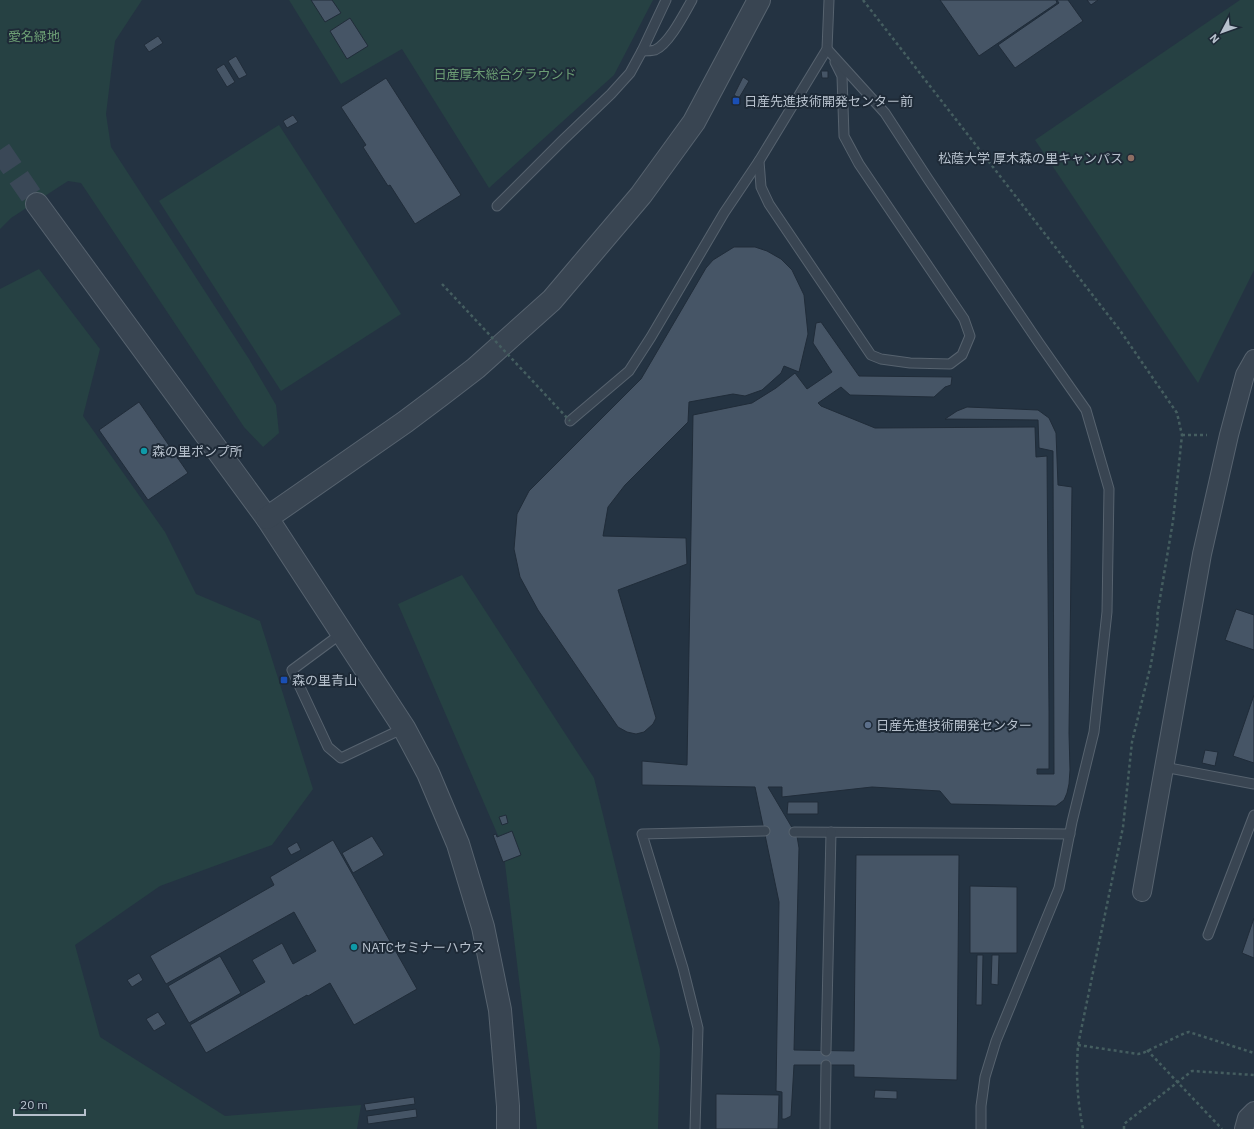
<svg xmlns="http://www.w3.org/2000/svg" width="1254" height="1129" viewBox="0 0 1254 1129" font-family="'IBM Plex Sans','Noto Sans JP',sans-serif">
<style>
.green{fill:#264143}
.building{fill:#465566;stroke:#202c39}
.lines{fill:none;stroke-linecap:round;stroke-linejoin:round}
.tertiary-tunnel{stroke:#3a4857;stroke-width:22;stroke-dasharray:22 11;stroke-linecap:butt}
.service-casing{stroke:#57636f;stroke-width:11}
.minor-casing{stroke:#57636f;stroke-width:20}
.tertiary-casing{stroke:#57636f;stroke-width:24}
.path{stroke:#455e60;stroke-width:2.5;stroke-dasharray:3 3;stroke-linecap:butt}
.service{stroke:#394552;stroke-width:9}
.minor{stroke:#394552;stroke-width:18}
.tertiary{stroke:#394552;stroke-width:22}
.path-bridge{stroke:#455e60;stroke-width:2.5;stroke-dasharray:3 3;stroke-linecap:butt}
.transit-dot{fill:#1a4fb4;stroke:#1e2a37;stroke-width:1.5}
.education-dot{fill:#8d6e63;stroke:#1e2a37;stroke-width:1.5}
.culture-dot{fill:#0f9aa8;stroke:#1e2a37;stroke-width:1.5}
.service-dot{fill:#5c6f8a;stroke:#1e2a37;stroke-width:1.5}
.labels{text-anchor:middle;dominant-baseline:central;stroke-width:4;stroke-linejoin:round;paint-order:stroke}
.park-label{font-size:13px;fill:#6c9e74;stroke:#1e2a37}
.poi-label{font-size:13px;fill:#b6c0cc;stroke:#1e2a37;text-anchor:start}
</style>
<rect width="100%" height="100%" fill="#243342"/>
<g class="green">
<polygon points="0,0 142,0 115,41 106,114 111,147 249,359 276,405 279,433 263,447 244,427 81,183 68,181 11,218 0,229"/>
<polygon points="289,0 653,0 614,75 489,188 402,49 341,84"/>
<polygon points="1240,0 1254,0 1254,270 1198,383 1035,140"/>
<polygon points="279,125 401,314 281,391 159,201"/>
<polygon points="39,269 100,349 83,416 165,532 196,594 260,621 313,789 272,845 160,886 75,945 100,1037 225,1116 361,1105 357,1129 0,1129 0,289"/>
<polygon points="462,575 594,778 660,1049 658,1129 537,1129 503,847 398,604"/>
</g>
<g class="building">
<polygon points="311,0 332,0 341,13 325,22"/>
<polygon points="940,0 1056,0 1057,3 979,56"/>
<polygon points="1057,0 1068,0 1083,21 1015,68 998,45 1059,3"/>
<polygon points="1087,0 1098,0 1091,5"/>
<polygon points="350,18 368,46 347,59 330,31"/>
<polygon points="158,36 163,43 149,52 144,45"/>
<polygon points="236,56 247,75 239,79 228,61"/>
<polygon points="224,64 235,82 227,87 216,69"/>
<polygon points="821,71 828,71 828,78 822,78"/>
<polygon points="743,77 749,81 739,98 734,95"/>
<polygon points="386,78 461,195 415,224 390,185 388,186 363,147 366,145 341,107"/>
<polygon points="293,115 298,122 287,128 283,121"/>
<polygon points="734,247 755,247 767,251 781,259 792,270 804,295 808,334 799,372 784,366 781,373 762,390 745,396 733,394 689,402 688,422 625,485 608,507 603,536 686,538 687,564 618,590 656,718 653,724 644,732 636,734 627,732 618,727 538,610 520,577 514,549 517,514 529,491 641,379 706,268 713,260"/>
<polygon points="821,322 859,376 952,377 951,385 945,387 934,397 850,395 841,387 818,403 821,406 875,428 1035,427 1036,457 1047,456 1049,711 1049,769 1037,769 1037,774 1054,774 1053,451 1039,448 1038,420 945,419 957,411 967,407 1038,410 1049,418 1056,433 1058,485 1072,487 1069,733 1070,770 1069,784 1067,793 1064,800 1056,806 951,804 940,791 872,787 782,797 782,787 768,787 797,836 799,848 794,1050 854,1051 856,855 959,855 957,1080 854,1077 854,1065 794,1065 791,1116 785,1119 782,1119 782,1092 776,1091 779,902 755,787 642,785 642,761 687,765 693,415 752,403 776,388 795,373 807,389 832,372 813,343 816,323"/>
<polygon points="139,402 188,473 148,500 99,430"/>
<polygon points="1236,609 1254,615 1254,650 1225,640"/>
<polygon points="1254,695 1254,763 1233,756"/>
<polygon points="1205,750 1218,752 1215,766 1202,763"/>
<polygon points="788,802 818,802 818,814 787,814"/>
<polygon points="506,815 508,823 502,825 499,817"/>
<polygon points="512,831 521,855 503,862 493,835 496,834 497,837"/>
<polygon points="372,836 384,855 353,873 342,853"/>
<polygon points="333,840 417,989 354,1025 330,983 308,996 307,995 206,1053 190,1025 265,982 252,960 282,943 293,964 316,951 294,912 166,984 150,956 274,885 270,877"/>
<polygon points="297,842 301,850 291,855 287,848"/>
<polygon points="970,886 1017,887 1017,953 970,953"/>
<polygon points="1254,918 1254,958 1242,953"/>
<polygon points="977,955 983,955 982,1005 976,1005"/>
<polygon points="992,955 999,955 998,985 991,984"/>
<polygon points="220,956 241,993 189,1023 168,986"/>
<polygon points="139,973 143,980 132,987 127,980"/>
<polygon points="158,1012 166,1024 154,1031 146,1019"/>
<polygon points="875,1090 897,1091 897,1099 874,1098"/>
<polygon points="716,1094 779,1095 778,1129 716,1129"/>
<polygon points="414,1097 415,1104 366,1111 364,1104"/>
<polygon points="416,1109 417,1117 368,1124 367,1116"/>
</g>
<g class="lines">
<polyline class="tertiary-tunnel" points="0,150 37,204"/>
<g class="service-casing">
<g id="service">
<polyline points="829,0 827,49 759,161 761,187 769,204 871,355 881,359 910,363 950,364 962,355 970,336 964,319 859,164 844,136 842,76 835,62"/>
<polyline points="827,49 885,113 928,179 1039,343 1086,410 1109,489 1107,612 1094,732 1072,822 1059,888 996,1041 985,1077 981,1106 981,1129"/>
<path d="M642,51c4,0 9,0 13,-1 14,-6 29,-36 37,-50"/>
<polyline points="497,206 563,140 611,94 630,73 642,51 666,0"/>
<polyline points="570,421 629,371 651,337 724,213 759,161"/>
<polyline points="342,633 292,670 328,747 341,758 404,728"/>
<polyline points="1164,767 1254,784"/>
<polyline points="794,832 1070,834"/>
<polyline points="1208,935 1254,815"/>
<polyline points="826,1051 831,832"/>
<polyline points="695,1129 698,1028 683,968 642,834 765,831"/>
<polyline points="825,1129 826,1065"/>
</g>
</g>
<g class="minor-casing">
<g id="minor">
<polyline points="1142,892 1202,554 1229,435 1245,375 1254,359"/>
<polyline points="1244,1129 1247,1118 1254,1111"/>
</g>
</g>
<g class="tertiary-casing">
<g id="tertiary">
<polyline points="37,204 267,518 404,728 428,773 458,844 483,927 500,1010 508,1106 508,1129"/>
<polyline points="267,518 405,422 441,395 476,368 552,300 641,195 694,122 759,0"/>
</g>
</g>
<g class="path">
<path d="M863,0l256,329 58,84 5,22 -9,86 -16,95 1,5 -7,43 -19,78 -9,85 -45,218c-2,30 -1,53 5,84"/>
<polyline points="1182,435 1207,435"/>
<polyline points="1078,1045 1138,1054 1143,1053 1185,1033 1189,1032 1254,1053"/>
<polyline points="1147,1050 1222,1129"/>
<polyline points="1124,1129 1124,1124 1192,1071 1254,1075"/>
</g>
<use href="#service" class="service"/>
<use href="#minor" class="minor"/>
<use href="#tertiary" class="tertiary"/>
<polyline class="path-bridge" points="442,284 570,421"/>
</g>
<g class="transit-dot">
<rect x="732" y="97" width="8" height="8" rx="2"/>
<rect x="280" y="676" width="8" height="8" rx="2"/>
</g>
<circle class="education-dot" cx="1131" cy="158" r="4"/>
<g class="culture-dot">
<circle cx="144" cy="451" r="4"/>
<circle cx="354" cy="947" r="4"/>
</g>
<circle class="service-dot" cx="868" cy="725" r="4"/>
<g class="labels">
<g class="park-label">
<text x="34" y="36">愛名緑地</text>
<text x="505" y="74">日産厚木総合グラウンド</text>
</g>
<g class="poi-label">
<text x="744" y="101">日産先進技術開発センター前</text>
<text x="1123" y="158" text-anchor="end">松蔭大学 厚木森の里キャンパス</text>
<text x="152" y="451">森の里ポンプ所</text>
<text x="292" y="680">森の里青山</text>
<text x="876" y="725">日産先進技術開発センター</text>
<text x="362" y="947">NATCセミナーハウス</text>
</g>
</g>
<g transform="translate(1222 32) rotate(229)" stroke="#1e2a37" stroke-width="3" paint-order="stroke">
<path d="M0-3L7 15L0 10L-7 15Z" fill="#b6c0cc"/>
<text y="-6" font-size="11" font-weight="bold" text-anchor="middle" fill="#b6c0cc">N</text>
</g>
<path d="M14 1109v6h71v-6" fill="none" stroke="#b6c0cc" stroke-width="2"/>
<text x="20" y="1109" font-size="12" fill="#b6c0cc" stroke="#1e2a37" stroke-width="3" paint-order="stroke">20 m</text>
</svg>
